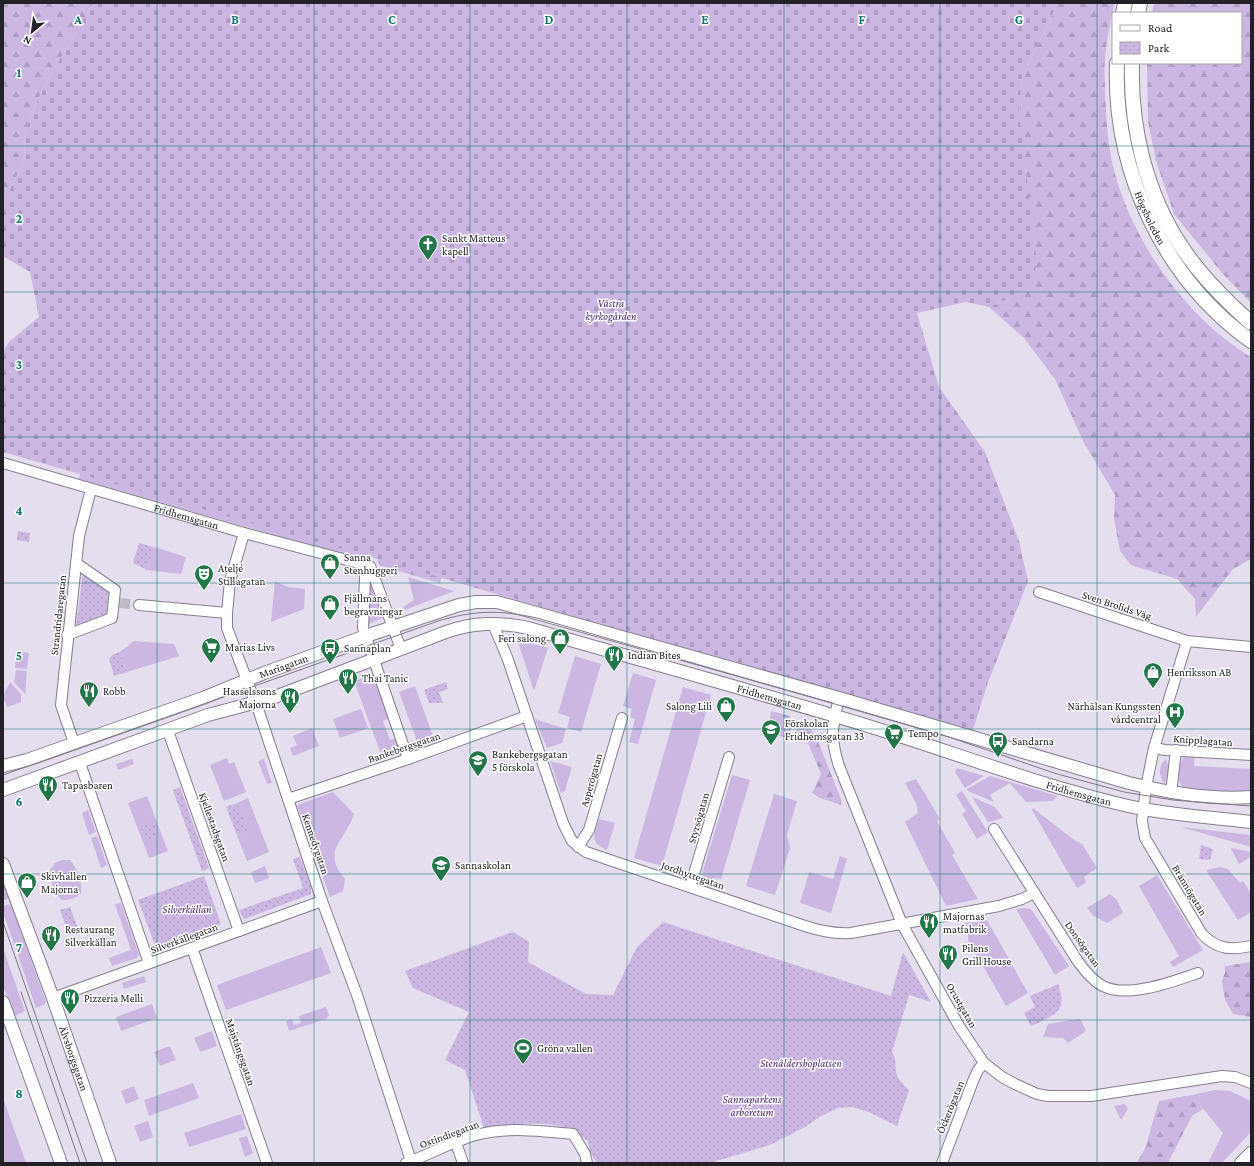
<svg xmlns="http://www.w3.org/2000/svg" width="1254" height="1166" viewBox="0 0 1254 1166" font-family="'Crimson Pro',serif">
<style>
.grass{fill:#cbb7e2}
.forest{fill:url(#forest-firs)}
.cemetery{fill:url(#cemetery-stones)}
.park{fill:url(#park-dots)}
.lines{fill:none;stroke-linecap:round;stroke-linejoin:round}
.minor-tunnel{stroke:#beb8c7;stroke-width:10;stroke-dasharray:10 5;stroke-linecap:butt}
.minor-casing{stroke:#867f8f;stroke-width:12}
.tertiary-casing{stroke:#867f8f;stroke-width:14}
.secondary-casing{stroke:#867f8f;stroke-width:16}
.minor{stroke:#fff;stroke-width:10}
.tertiary{stroke:#fff;stroke-width:12}
.secondary{stroke:#fff;stroke-width:14}
.tram{stroke:#7e7985;stroke-width:1}
.grid{fill:none;stroke:#0f766e;stroke-width:1;stroke-opacity:0.55}
.labels{text-anchor:middle;dominant-baseline:central;stroke-width:3;stroke-linejoin:round;paint-order:stroke}
.street-label{font-size:11px;fill:#232127;stroke:#fff}
.poi-label{font-size:11px;fill:#232127;stroke:#fff;text-anchor:start}
.park-label{font-size:11px;font-style:italic;fill:#4f2c70;stroke:#fff}
.grid-label{font-size:13px;text-anchor:middle;font-weight:bold;fill:#0f766e;stroke:#fff;stroke-width:3;stroke-linejoin:round;paint-order:stroke}
</style>
<defs>
<pattern id="forest-firs" width="22" height="20" patternUnits="userSpaceOnUse"><rect width="22" height="20" fill="#cbb7e2"/><path d="M5 1l3.5 6h-7zM16 11l3.5 6h-7z" fill="#ae9dc2"/></pattern>
<pattern id="cemetery-stones" width="16" height="16" patternUnits="userSpaceOnUse"><rect width="16" height="16" fill="#cbb7e2"/><path d="M2 7V4a2 2 0 0 1 4 0v3zM10 15v-3a2 2 0 0 1 4 0v3z" fill="#ae9dc2"/></pattern>
<pattern id="park-dots" width="8" height="8" patternUnits="userSpaceOnUse"><rect width="8" height="8" fill="#cbb7e2"/><path d="M2 2h.1M6 6h.1" fill="none" stroke="#ae9dc2" stroke-width="1.8" stroke-linecap="round"/></pattern>
</defs>
<rect width="100%" height="100%" fill="#e5deef"/>
<g class="grass">
<polygon points="85,445 361,547 361,560 79,479"/>
<polygon points="154,547 186,557 181,574 147,570"/>
<polygon points="408,577 454,591 405,610 403,607 414,600"/>
<polygon points="275,581 288,587 305,589 304,609 271,622"/>
<polygon points="370,581 383,618 369,624 368,622"/>
<polygon points="517,639 548,648 534,691"/>
<polygon points="134,641 174,644 179,656 127,672 120,652"/>
<polygon points="24,652 29,653 27,669 15,668 16,655"/>
<polygon points="575,656 601,664 581,732 567,728 570,717 558,713"/>
<polygon points="16,670 27,671 25,694 14,682"/>
<polygon points="633,673 656,680 638,744 629,742 635,719 630,717 632,709 623,706"/>
<polygon points="375,674 392,717 383,721 390,740 398,737 401,750 382,757 354,681"/>
<polygon points="10,682 21,694 21,702 7,707 3,696"/>
<polygon points="415,686 434,739 418,744 399,692"/>
<polygon points="683,687 711,695 662,866 634,858"/>
<polygon points="361,709 368,728 340,738 333,719"/>
<polygon points="535,719 566,729 562,743 547,748"/>
<polygon points="312,728 319,746 293,756 290,748 297,745 293,736"/>
<path d="M1185,754l9,2v10l57,3v22l-35,2 -33,-5c-9,-11 -4,-22 2,-34z"/>
<polygon points="227,758 229,764 234,762 246,792 224,801 210,765"/>
<polygon points="132,759 134,764 118,770 116,764"/>
<polygon points="264,759 272,783 267,784 258,761"/>
<path d="M1166,759l3,10 -4,15c-7,-8 -7,-18 1,-25z"/>
<polygon points="550,761 572,767 565,791 561,793"/>
<polygon points="957,768 984,776 965,788 955,772"/>
<polygon points="732,775 750,780 721,879 714,878 711,885 704,881 701,877"/>
<polygon points="990,776 1058,796 1052,801 1026,802 1010,783 990,795 994,802 968,791 967,789"/>
<polygon points="916,779 940,819 937,821 955,853 952,855 978,899 946,906 905,822 918,813 916,803 905,783"/>
<polygon points="962,791 988,832 977,839 962,814 966,811 956,795"/>
<path d="M333,792l21,22c-9,28 -33,35 -9,65l-2,12 -13,6 -33,-92z"/>
<polygon points="774,794 797,801 787,835 790,848 775,895 746,886"/>
<polygon points="147,796 168,851 149,858 128,803"/>
<polygon points="972,797 995,807 1003,818 988,822"/>
<polygon points="248,798 269,852 247,861 237,835 247,830 237,803"/>
<polygon points="1033,808 1074,840 1082,844 1097,868 1084,877 1086,883 1077,888 1032,810"/>
<polygon points="88,810 96,832 89,835 82,813"/>
<path d="M599,819l16,4 -8,27c-18,-8 -13,-15 -8,-31z"/>
<polygon points="1181,827 1251,835 1251,847"/>
<polygon points="97,836 107,865 101,868 91,838"/>
<polygon points="1232,848 1251,852 1251,857 1239,864 1231,849"/>
<polygon points="840,856 847,859 831,913 800,903 809,872 833,879"/>
<path d="M62,860h8c7,8 13,22 11,33 -6,6 -11,7 -19,7l-7,-7 -7,-20 7,-10z"/>
<polygon points="265,866 269,878 255,883 251,872"/>
<polygon points="1219,867 1228,869 1240,883 1243,881 1251,893 1251,912 1238,920 1206,870"/>
<polygon points="1157,875 1203,950 1173,967 1170,962 1179,956 1139,886"/>
<polygon points="3,881 9,898 6,900 3,899"/>
<polygon points="1110,894 1117,900 1123,913 1107,923 1094,916 1087,908"/>
<polygon points="121,903 139,955 137,958 112,966 109,958 131,950 115,904"/>
<polygon points="11,904 46,1002 44,1005 36,1008 3,912 3,906"/>
<polygon points="1025,908 1031,909 1069,966 1055,975 1016,909"/>
<polygon points="987,920 1028,993 1006,1006 968,940 968,931 960,924"/>
<polygon points="321,947 331,973 226,1010 217,985"/>
<polygon points="3,948 25,1011 15,1016 3,986"/>
<polygon points="144,976 146,982 124,989 122,983"/>
<polygon points="152,1004 157,1018 121,1031 116,1017"/>
<polygon points="326,1007 329,1015 326,1019 289,1031 286,1021 292,1019 294,1025 301,1023 299,1016"/>
<polygon points="1078,1019 1081,1020 1086,1031 1068,1043 1063,1038 1043,1037 1048,1024"/>
<polygon points="212,1031 217,1046 200,1052 194,1038"/>
<polygon points="170,1046 176,1060 160,1066 154,1052"/>
<polygon points="193,1083 199,1098 149,1116 144,1100"/>
<polygon points="134,1086 139,1099 126,1104 121,1091"/>
<polygon points="1215,1090 1230,1091 1251,1101 1251,1132 1222,1163 1208,1163 1223,1133 1192,1095"/>
<polygon points="3,1098 26,1163 5,1163 3,1159"/>
<polygon points="1125,1104 1128,1109 1121,1120 1114,1106"/>
<polygon points="241,1114 246,1129 189,1147 184,1133"/>
<polygon points="148,1121 153,1137 140,1142 134,1126"/>
<polygon points="247,1136 253,1153 245,1157 239,1138"/>
</g>
<g class="forest">
<polygon points="3,3 93,3 43,88 25,131 24,162 3,203"/>
<path d="M1058,3h56c-3,19 -8,38 -9,57 -1,10 0,20 0,30 1,24 2,48 7,72 17,76 73,155 139,195v202l-18,10 -37,48 -1,-18 -18,-20 -46,-14 -11,-14 -6,-32 1,-24 -31,-52 -29,-64 -31,-41 -35,-31 39,-17 -9,-178 3,-35z"/>
<polygon points="1154,3 1251,3 1251,303 1222,273 1174,214 1156,161 1148,122 1147,63 1241,63 1241,13 1152,13"/>
<polygon points="378,554 443,572 440,583 381,566 378,562"/>
<polygon points="771,711 790,716 791,739 765,732 763,729 770,719"/>
<polygon points="798,724 809,728 815,734 841,799 841,805 820,798 812,793 821,774 808,743 796,732"/>
<polygon points="1224,958 1225,966 1251,962 1251,1017 1233,1014 1225,1000 1222,981 1225,972"/>
<polygon points="1192,1095 1203,1109 1192,1116 1168,1163 1136,1163 1145,1149 1159,1101"/>
</g>
<polygon class="cemetery" points="93,3 1058,3 1022,77 1019,112 1037,264 1028,290 989,307 966,302 917,313 939,387 985,452 1019,541 1028,581 987,685 972,733 377,559 3,452 3,351 10,341 39,317 30,272 3,256 3,203 24,162 25,131 43,88"/>
<g class="park">
<polygon points="18,531 30,533 29,542 17,540"/>
<polygon points="139,543 154,547 147,570 133,563"/>
<polygon points="83,572 109,591 106,615 76,627"/>
<polygon points="120,652 127,672 114,676 109,659 112,655"/>
<polygon points="446,682 448,689 439,692 443,703 429,703 424,690"/>
<polygon points="180,787 209,868 202,871 173,790"/>
<polygon points="237,803 248,830 237,835 226,807"/>
<polygon points="154,823 159,836 146,840 141,827"/>
<polygon points="1201,845 1213,849 1210,860 1199,859"/>
<polygon points="300,857 311,887 311,894 247,918 244,919 239,910 303,888 293,859"/>
<polygon points="204,876 221,924 156,948 138,900"/>
<polygon points="70,907 79,931 69,935 60,910"/>
<path d="M663,922l228,74 12,-44 28,50 -22,-7 -17,57c5,9 3,9 4,19 1,8 7,13 13,19l-12,36 -28,-14 -17,-5 -14,1 -17,8 -16,11 -35,18 -60,18h-113l-7,-11 -2,-11c-6,-4 -14,-11 -21,-13 -20,-7 -63,-4 -83,0l-19,-58 -20,-10 24,-48 -56,-24 -8,-17 108,-39 16,10 -1,20 58,32 27,1 24,-48z"/>
<path d="M1058,984c11,28 -5,32 -27,42l-7,-13 11,-6 -5,-11z"/>
</g>
<g class="lines">
<polyline class="minor-tunnel" points="120,603 139,605"/>
<g class="minor-casing">
<g id="minor">
<path id="s1" d="M3,463l241,70 126,33 31,83"/>
<polyline points="244,533 230,581 227,613 227,628 259,712 322,901 357,995 411,1161"/>
<polyline points="372,573 365,574 365,578 363,628 408,759"/>
<polyline points="1039,592 1187,641 1251,647"/>
<polyline points="139,605 227,613"/>
<path d="M493,624l14,33 56,166 9,18 14,11 216,73c17,6 31,9 49,8l148,-27 23,-7 12,-6"/>
<polyline points="67,635 112,618 115,590 76,563"/>
<path d="M1187,641l-33,107 -8,39 -4,34 3,17 57,96c15,16 30,16 49,12"/>
<path d="M839,698c-7,29 -9,40 0,68l63,158 57,102 25,37 18,14 13,7 22,10 11,2h43l131,-20 13,1 16,6"/>
<polyline points="168,731 239,931"/>
<polyline points="74,743 61,705 79,536 91,489"/>
<polyline points="1154,748 1165,750 1251,755"/>
<polyline points="80,763 149,963"/>
<polyline points="1171,793 1176,750"/>
<polyline points="288,799 408,759 527,716"/>
<path d="M994,829l83,131c7,10 16,22 28,27 25,11 69,-6 93,-14"/>
<polyline points="578,847 589,830 622,718"/>
<polyline points="690,887 729,757"/>
<polyline points="192,948 267,1163"/>
<polyline points="53,998 322,901"/>
<polyline points="456,1143 463,1163"/>
<path d="M406,1163c25,-9 49,-23 74,-29 29,-7 63,-3 93,0l12,20 2,9"/>
<polyline points="942,1163 973,1081 978,1070 984,1063"/>
</g>
</g>
<g class="tertiary-casing">
<g id="tertiary">
<path id="s2" d="M3,766l24,-6 176,-62 61,-25 102,-37 93,-31 17,-3h21l342,96 290,85c40,10 80,17 122,14"/>
<path id="s3" d="M3,790l205,-75 64,-17 174,-66c28,-10 53,-10 82,-4 112,32 225,63 337,97 88,27 173,60 263,81 40,9 82,11 123,16"/>
<path id="s4" d="M3,864l50,134 57,165"/>
<polyline points="3,1002 61,1163"/>
<polyline points="1241,1163 1251,1153"/>
</g>
</g>
<g class="secondary-casing">
<g id="secondary">
<polyline points="1123,13 1125,3"/>
<polyline points="1138,13 1140,3"/>
<path id="s5" d="M1117,63c-4,107 46,215 134,278"/>
<path d="M1132,63c-2,63 14,131 49,183 19,29 44,54 70,77"/>
</g>
</g>
<use href="#minor" class="minor"/>
<use href="#tertiary" class="tertiary"/>
<use href="#secondary" class="secondary"/>
<g class="tram">
<path d="M3,775l435,-154c37,-11 62,-11 99,-3l412,119 105,36 70,19 49,8 78,6"/>
<polyline points="3,922 87,1163"/>
<polyline points="21,992 80,1163"/>
</g>
</g>
<path class="grid" d="M157,3v1160M314,3v1160M470,3v1160M627,3v1160M784,3v1160M940,3v1160M1097,3v1160M3,146h1248M3,292h1248M3,437h1248M3,583h1248M3,729h1248M3,874h1248M3,1020h1248"/>
<defs>
<g id="church-pin" transform="scale(1)"><path d="M0 17L-7.5 6A9.5 9.5 0 1 1 7.5 6Z" fill="#227649" stroke="#fff"/><path d="M-1.2-6h2.4v3.5h3.3v2.4h-3.3V6h-2.4V-.1h-3.3v-2.4h3.3Z" fill="#fff"/></g>
<g id="shop-pin" transform="scale(1)"><path d="M0 17L-7.5 6A9.5 9.5 0 1 1 7.5 6Z" fill="#227649" stroke="#fff"/><path d="M-5-2.5h2.3a2.7 3.5 0 0 1 5.4 0H5L5.5 6h-11ZM-1.5-2.5h3a1.5 2.3 0 0 0-3 0Z" fill="#fff"/></g>
<g id="theatre-pin" transform="scale(1)"><path d="M0 17L-7.5 6A9.5 9.5 0 1 1 7.5 6Z" fill="#227649" stroke="#fff"/><path d="M-5-5.5Q0-4 5-5.5V0Q5 5 0 6Q-5 5-5 0ZM-3.3-2.5H-1v1.5H-3.3ZM1-2.5H3.3v1.5H1ZM-2.8 1Q0 5.5 2.8 1Z" fill="#fff"/></g>
<g id="supermarket-pin" transform="scale(1)"><path d="M0 17L-7.5 6A9.5 9.5 0 1 1 7.5 6Z" fill="#227649" stroke="#fff"/><path d="M-6-5.5h2.5l.6 2H6L4.5 2H-2.5L-4.4-4H-6ZM-1.5 3.2a1.3 1.3 0 1 0 .1 0ZM3 3.2a1.3 1.3 0 1 0 .1 0Z" fill="#fff"/></g>
<g id="bus-pin" transform="scale(1)"><path d="M0 17L-7.5 6A9.5 9.5 0 1 1 7.5 6Z" fill="#227649" stroke="#fff"/><path d="M-5-6H5V4H4V6H2V4H-2V6H-4V4H-5ZM-3.5-4V0h7V-4ZM-3.5 1.2v1.5H-2V1.2ZM2 1.2v1.5H3.5V1.2Z" fill="#fff"/></g>
<g id="restaurant-pin" transform="scale(1)"><path d="M0 17L-7.5 6A9.5 9.5 0 1 1 7.5 6Z" fill="#227649" stroke="#fff"/><path d="M-5-6h1v4h1v-4h1v4h1v-4h1v5L-1.5 .5V6h-2V.5L-5-1ZM5-6V6H3V1.5H1.5Q1.5-4 5-6Z" fill="#fff"/></g>
<g id="hospital-pin" transform="scale(1)"><path d="M0 17L-7.5 6A9.5 9.5 0 1 1 7.5 6Z" fill="#227649" stroke="#fff"/><path d="M-5-5h3v3.5h4V-5h3V5h-3V1.5h-4V5h-3Z" fill="#fff"/></g>
<g id="school-pin" transform="scale(1)"><path d="M0 17L-7.5 6A9.5 9.5 0 1 1 7.5 6Z" fill="#227649" stroke="#fff"/><path d="M0-5L7-2L0 1L-7-2ZM-4 1L0 2.5L4 1V4Q0 6-4 4Z" fill="#fff"/></g>
<g id="stadium-pin" transform="scale(1)"><path d="M0 17L-7.5 6A9.5 9.5 0 1 1 7.5 6Z" fill="#227649" stroke="#fff"/><path d="M0-5a6.5 5 0 1 0 0 10a6.5 5 0 1 0 0-10ZM-3.5-1.8h7v3.6h-7Z" fill="#fff"/></g>
</defs>
<g fill-rule="evenodd">
<use href="#church-pin" x="428" y="244"/>
<use href="#shop-pin" x="330" y="563"/>
<use href="#theatre-pin" x="204" y="574"/>
<use href="#shop-pin" x="330" y="604"/>
<use href="#shop-pin" x="560" y="638"/>
<use href="#supermarket-pin" x="211" y="647"/>
<use href="#bus-pin" x="330" y="648"/>
<use href="#restaurant-pin" x="614" y="655"/>
<use href="#shop-pin" x="1153" y="672"/>
<use href="#restaurant-pin" x="348" y="678"/>
<use href="#restaurant-pin" x="89" y="691"/>
<use href="#restaurant-pin" x="290" y="697"/>
<use href="#shop-pin" x="726" y="706"/>
<use href="#hospital-pin" x="1175" y="712"/>
<use href="#school-pin" x="771" y="729"/>
<use href="#supermarket-pin" x="894" y="733"/>
<use href="#bus-pin" x="998" y="741"/>
<use href="#school-pin" x="478" y="760"/>
<use href="#restaurant-pin" x="48" y="785"/>
<use href="#school-pin" x="441" y="865"/>
<use href="#shop-pin" x="27" y="882"/>
<use href="#restaurant-pin" x="929" y="922"/>
<use href="#restaurant-pin" x="51" y="935"/>
<use href="#restaurant-pin" x="948" y="954"/>
<use href="#restaurant-pin" x="70" y="998"/>
<use href="#stadium-pin" x="523" y="1048"/>
</g>
<g class="labels">
<g class="street-label">
<text stroke="none"><textPath href="#s5" startOffset="160">Högsboleden</textPath></text>
<text stroke="none"><textPath href="#s1" startOffset="191">Fridhemsgatan</textPath></text>
<text transform="translate(1117 605) rotate(18)">Sven Brolids Väg</text>
<text transform="translate(58 615) rotate(-84)">Strandridaregatan</text>
<text stroke="none"><textPath href="#s2" startOffset="298">Mariagatan</textPath></text>
<text stroke="none"><textPath href="#s3" startOffset="805">Fridhemsgatan</textPath></text>
<text transform="translate(1203 740) rotate(4)">Knipplagatan</text>
<text transform="translate(404 747) rotate(-19)">Bankebergsgatan</text>
<text transform="translate(591 780) rotate(-74)">Asperögatan</text>
<text stroke="none"><textPath href="#s3" startOffset="1129">Fridhemsgatan</textPath></text>
<text transform="translate(698 818) rotate(-74)">Styrsögatan</text>
<text transform="translate(215 827) rotate(70)">Kjellestadsgatan</text>
<text transform="translate(316 844) rotate(71)">Kennedygatan</text>
<text transform="translate(693 875) rotate(19)">Jordhyttegatan</text>
<text transform="translate(1190 890) rotate(59)">Brännögatan</text>
<text transform="translate(184 938) rotate(-20)">Silverkällegatan</text>
<text transform="translate(1083 944) rotate(55)">Donsögatan</text>
<text transform="translate(962 1005) rotate(60)">Orustgatan</text>
<text transform="translate(241 1052) rotate(71)">Majstångsgatan</text>
<text stroke="none"><textPath href="#s4" startOffset="207">Älvsborgsgatan</textPath></text>
<text transform="translate(950 1107) rotate(-68)">Öckerögatan</text>
<text transform="translate(449 1134) rotate(-20)">Ostindiegatan</text>
</g>
<g class="poi-label">
<text x="442" y="238">Sankt Matteus<tspan x="442" dy="13">kapell</tspan></text>
<text x="344" y="557">Sanna<tspan x="344" dy="13">Stenhuggeri</tspan></text>
<text x="218" y="568">Ateljé<tspan x="218" dy="13">Stillagatan</tspan></text>
<text x="344" y="598">Fjällmans<tspan x="344" dy="13">begravningar</tspan></text>
<text x="546" y="638" text-anchor="end">Feri salong</text>
<text x="225" y="647">Marias Livs</text>
<text x="344" y="648">Sannaplan</text>
<text x="628" y="655">Indian Bites</text>
<text x="1167" y="672">Henriksson AB</text>
<text x="362" y="678">Thai Tanic</text>
<text x="103" y="691">Robb</text>
<text x="276" y="691" text-anchor="end">Hasselssons<tspan x="276" dy="13">Majorna</tspan></text>
<text x="712" y="706" text-anchor="end">Salong Lili</text>
<text x="1161" y="706" text-anchor="end">Närhälsan Kungssten<tspan x="1161" dy="13">vårdcentral</tspan></text>
<text x="785" y="723">Förskolan<tspan x="785" dy="13">Fridhemsgatan 33</tspan></text>
<text x="908" y="733">Tempo</text>
<text x="1012" y="741">Sandarna</text>
<text x="492" y="754">Bankebergsgatan<tspan x="492" dy="13">5 förskola</tspan></text>
<text x="62" y="785">Tapasbaren</text>
<text x="455" y="865">Sannaskolan</text>
<text x="41" y="876">Skivhallen<tspan x="41" dy="13">Majorna</tspan></text>
<text x="943" y="916">Majornas<tspan x="943" dy="13">matfabrik</tspan></text>
<text x="65" y="929">Restaurang<tspan x="65" dy="13">Silverkällan</tspan></text>
<text x="962" y="948">Pilens<tspan x="962" dy="13">Grill House</tspan></text>
<text x="84" y="998">Pizzeria Melli</text>
<text x="537" y="1048">Gröna vallen</text>
</g>
<g class="park-label">
<text x="611" y="303">Västra<tspan x="611" dy="13">kyrkogården</tspan></text>
<text x="187" y="909">Silverkällan</text>
<text x="801" y="1063">Stenåldersboplatsen</text>
<text x="752" y="1099">Sannaparkens<tspan x="752" dy="13">arboretum</tspan></text>
</g>
</g>
<g class="grid-label">
<text x="78" y="24">A</text>
<text x="235" y="24">B</text>
<text x="392" y="24">C</text>
<text x="549" y="24">D</text>
<text x="705" y="24">E</text>
<text x="862" y="24">F</text>
<text x="1019" y="24">G</text>
<text x="19" y="77">1</text>
<text x="19" y="223">2</text>
<text x="19" y="369">3</text>
<text x="19" y="515">4</text>
<text x="19" y="660">5</text>
<text x="19" y="806">6</text>
<text x="19" y="952">7</text>
<text x="19" y="1098">8</text>
</g>
<rect width="1254" height="1166" fill="none" stroke="#232127" stroke-width="8"/>
<rect x="1112" y="12" width="130" height="52" fill="#ffffff" stroke="#a7a6a9"/>
<rect x="1120" y="25" width="20" height="6" fill="#ffffff" stroke="#a7a6a9"/>
<text x="1148" y="32" font-size="12" fill="#232127">Road</text>
<rect x="1120" y="42" width="20" height="12" fill="url(#park-dots)" stroke="#a7a6a9"/>
<text x="1148" y="52" font-size="12" fill="#232127">Park</text>
<g transform="translate(32 32) rotate(209)" stroke="#ffffff" stroke-width="3" paint-order="stroke">
<path d="M0-3L7 15L0 10L-7 15Z" fill="#232127"/>
<text y="-6" font-size="11" font-weight="bold" text-anchor="middle" fill="#232127">N</text>
</g>
</svg>
